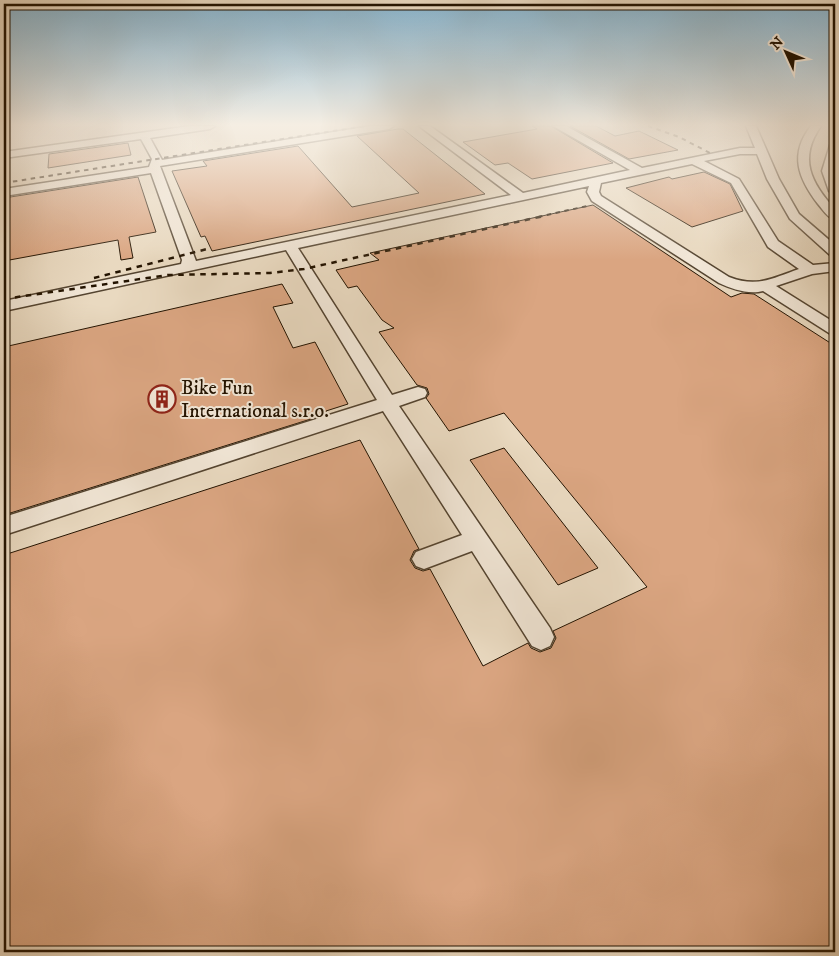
<svg xmlns="http://www.w3.org/2000/svg" width="839" height="956" viewBox="0 0 839 956" font-family="'IM FELL DW Pica',serif">
<style>
.building{fill:#daa581;stroke:#231300}
.lines{fill:none;stroke-linecap:round;stroke-linejoin:round}
.minor-casing{stroke:#544430;stroke-width:3}
.minor{fill:#f1e6d6;fill-rule:evenodd}
.rail-far1{stroke:#231300;stroke-width:2;stroke-dasharray:4.5 4.5;stroke-linecap:butt}
.rail{stroke:#231300;stroke-width:2.5;stroke-dasharray:5.5 5.5;stroke-linecap:butt}
.labels{text-anchor:middle;dominant-baseline:central;stroke-width:4;stroke-linejoin:round;paint-order:stroke}
.poi-label{font-size:20px;fill:#231300;stroke:#f1e6d6;text-anchor:start}
</style>
<rect width="100%" height="100%" fill="#e9d9c0"/>
<filter id="stains"><feTurbulence type="fractalNoise" baseFrequency=".004" numOctaves="4"/><feColorMatrix values="0 0 0 0 .2 0 0 0 0 .09 0 0 0 0 .02 0 0 0 .5 -.17"/></filter>
<radialGradient id="worn" r=".72"><stop offset=".6" stop-color="#630" stop-opacity="0"/><stop offset="1" stop-color="#630" stop-opacity=".3"/></radialGradient>
<g class="building">
<polygon points="532,126 551,126 613,163 532,179 508,163 495,165 463,142 537,129"/>
<polygon points="570,126 596,126 615,136 639,131 678,150 629,159"/>
<polygon points="398,129 403,129 485,194 212,251 205,236 201,237 172,171 207,166 203,161 298,146 352,207 419,193 357,136"/>
<polygon points="128,143 131,155 48,168 49,154"/>
<polygon points="704,172 730,184 743,211 692,227 626,188 669,177 672,179"/>
<polygon points="138,177 156,232 129,237 133,258 121,260 118,240 4,261 4,198"/>
<polygon points="593,205 731,297 742,293 754,294 835,346 835,952 4,952 4,555 360,440 419,549 414,551 410,560 415,568 423,571 430,569 483,666 528,643 531,648 540,652 551,648 556,638 553,631 647,587 504,413 449,431 426,398 429,394 427,388 417,385 379,332 394,328 382,320 357,286 348,288 336,270 379,260 370,253"/>
<polygon points="282,284 293,303 273,307 293,348 315,342 348,404 326,411 327,414 4,515 4,347"/>
<polygon points="504,448 598,568 558,585 470,460"/>
</g>
<g class="lines">
<g class="minor-casing">
<g id="minor">
<path d="M190,126h25l-5,3 -60,9 12,22 208,-34h24l-5,3 -229,37 36,95 315,-66 -92,-69h11l93,67 107,-23 -77,-44h13l76,42 98,-20h15l-9,-22h10l23,53 20,35 36,31v11l-5,-1 -40,-36 -23,-40 -10,-25h-17l-36,7 35,18 39,62 35,24 22,-2v8l-23,3 -36,12 59,37v12l-6,-2 -66,-42c-14,4 -31,-2 -44,-8l-127,-82 -5,-9 2,-6 -291,62 94,147 26,-8 7,2 2,4 -2,4 -26,9 151,222 4,9 -4,9 -9,4 -9,-4 -60,-95 -48,18 -8,-3 -4,-7 4,-7 46,-17 -79,-124 -379,124v-18l373,-117 -91,-150 -282,61v-10l177,-37 1,-4 -31,-87 -147,23v-7l145,-22 3,-8 -11,-20 -137,19v-6zM692,164l39,19 37,64 31,22c-26,9 -42,19 -70,8l-128,-81 -2,-4 2,-9z"/>
<path d="M811,126h10c-23,32 -10,57 14,83v11c-7,-2 -12,-10 -17,-16 -20,-26 -29,-50 -7,-78z"/>
<polygon points="835,142 835,195 829,191 822,171 830,145"/>
</g>
</g>
<use href="#minor" class="minor"/>
<g class="rail-far1">
<polyline points="648,126 679,137 712,154"/>
<polyline points="4,183 365,126"/>
<polyline points="538,217 587,206"/>
</g>
<g class="rail">
<polyline points="94,278 211,248"/>
<polyline points="4,299 168,275 270,273 304,269 544,216"/>
</g>
</g>
<linearGradient id="sky" x2="0" y2="1"><stop stop-color="#87b6d2"/><stop offset="0.48" stop-color="#f5eee3"/><stop offset="1" stop-color="#f5eee3" stop-opacity="0"/></linearGradient>
<rect width="839" height="260" fill="url(#sky)"/>
<defs>
<g id="building-ring" transform="scale(1.4375)"><circle r="9.5" fill="#f1e6d6" stroke="#8f2418" stroke-width="1.5"/><path d="M-4-6H4V6H1V3H-1V6H-4ZM-2.5-4.3h1.7v1.8h-1.7ZM.8-4.3h1.7v1.8H.8ZM-2.5-1h1.7V.8h-1.7ZM.8-1h1.7V.8H.8Z" fill="#8f2418"/></g>
</defs>
<g fill-rule="evenodd">
<use href="#building-ring" x="162" y="399"/>
</g>
<g class="labels">
<g class="poi-label">
<text x="181" y="388">Bike Fun<tspan x="181" dy="23">International s.r.o.</tspan></text>
</g>
</g>
<rect width="839" height="956" fill="none" stroke="#e9d9c0" stroke-width="20"/>
<rect x="5" y="5" width="829" height="946" fill="none" stroke="#231300" stroke-width="2.5"/>
<rect x="10" y="10" width="819" height="936" fill="none" stroke="#231300"/>
<g transform="translate(786 52) rotate(314)" stroke="#f1e6d6" stroke-width="4" paint-order="stroke">
<path d="M0-4L9 19L0 12L-9 19Z" fill="#231300"/>
<text y="-8" font-size="14" font-weight="bold" text-anchor="middle" fill="#231300">N</text>
</g>
<rect width="100%" height="100%" filter="url(#stains)"/>
<rect width="100%" height="100%" fill="url(#worn)"/>
</svg>
